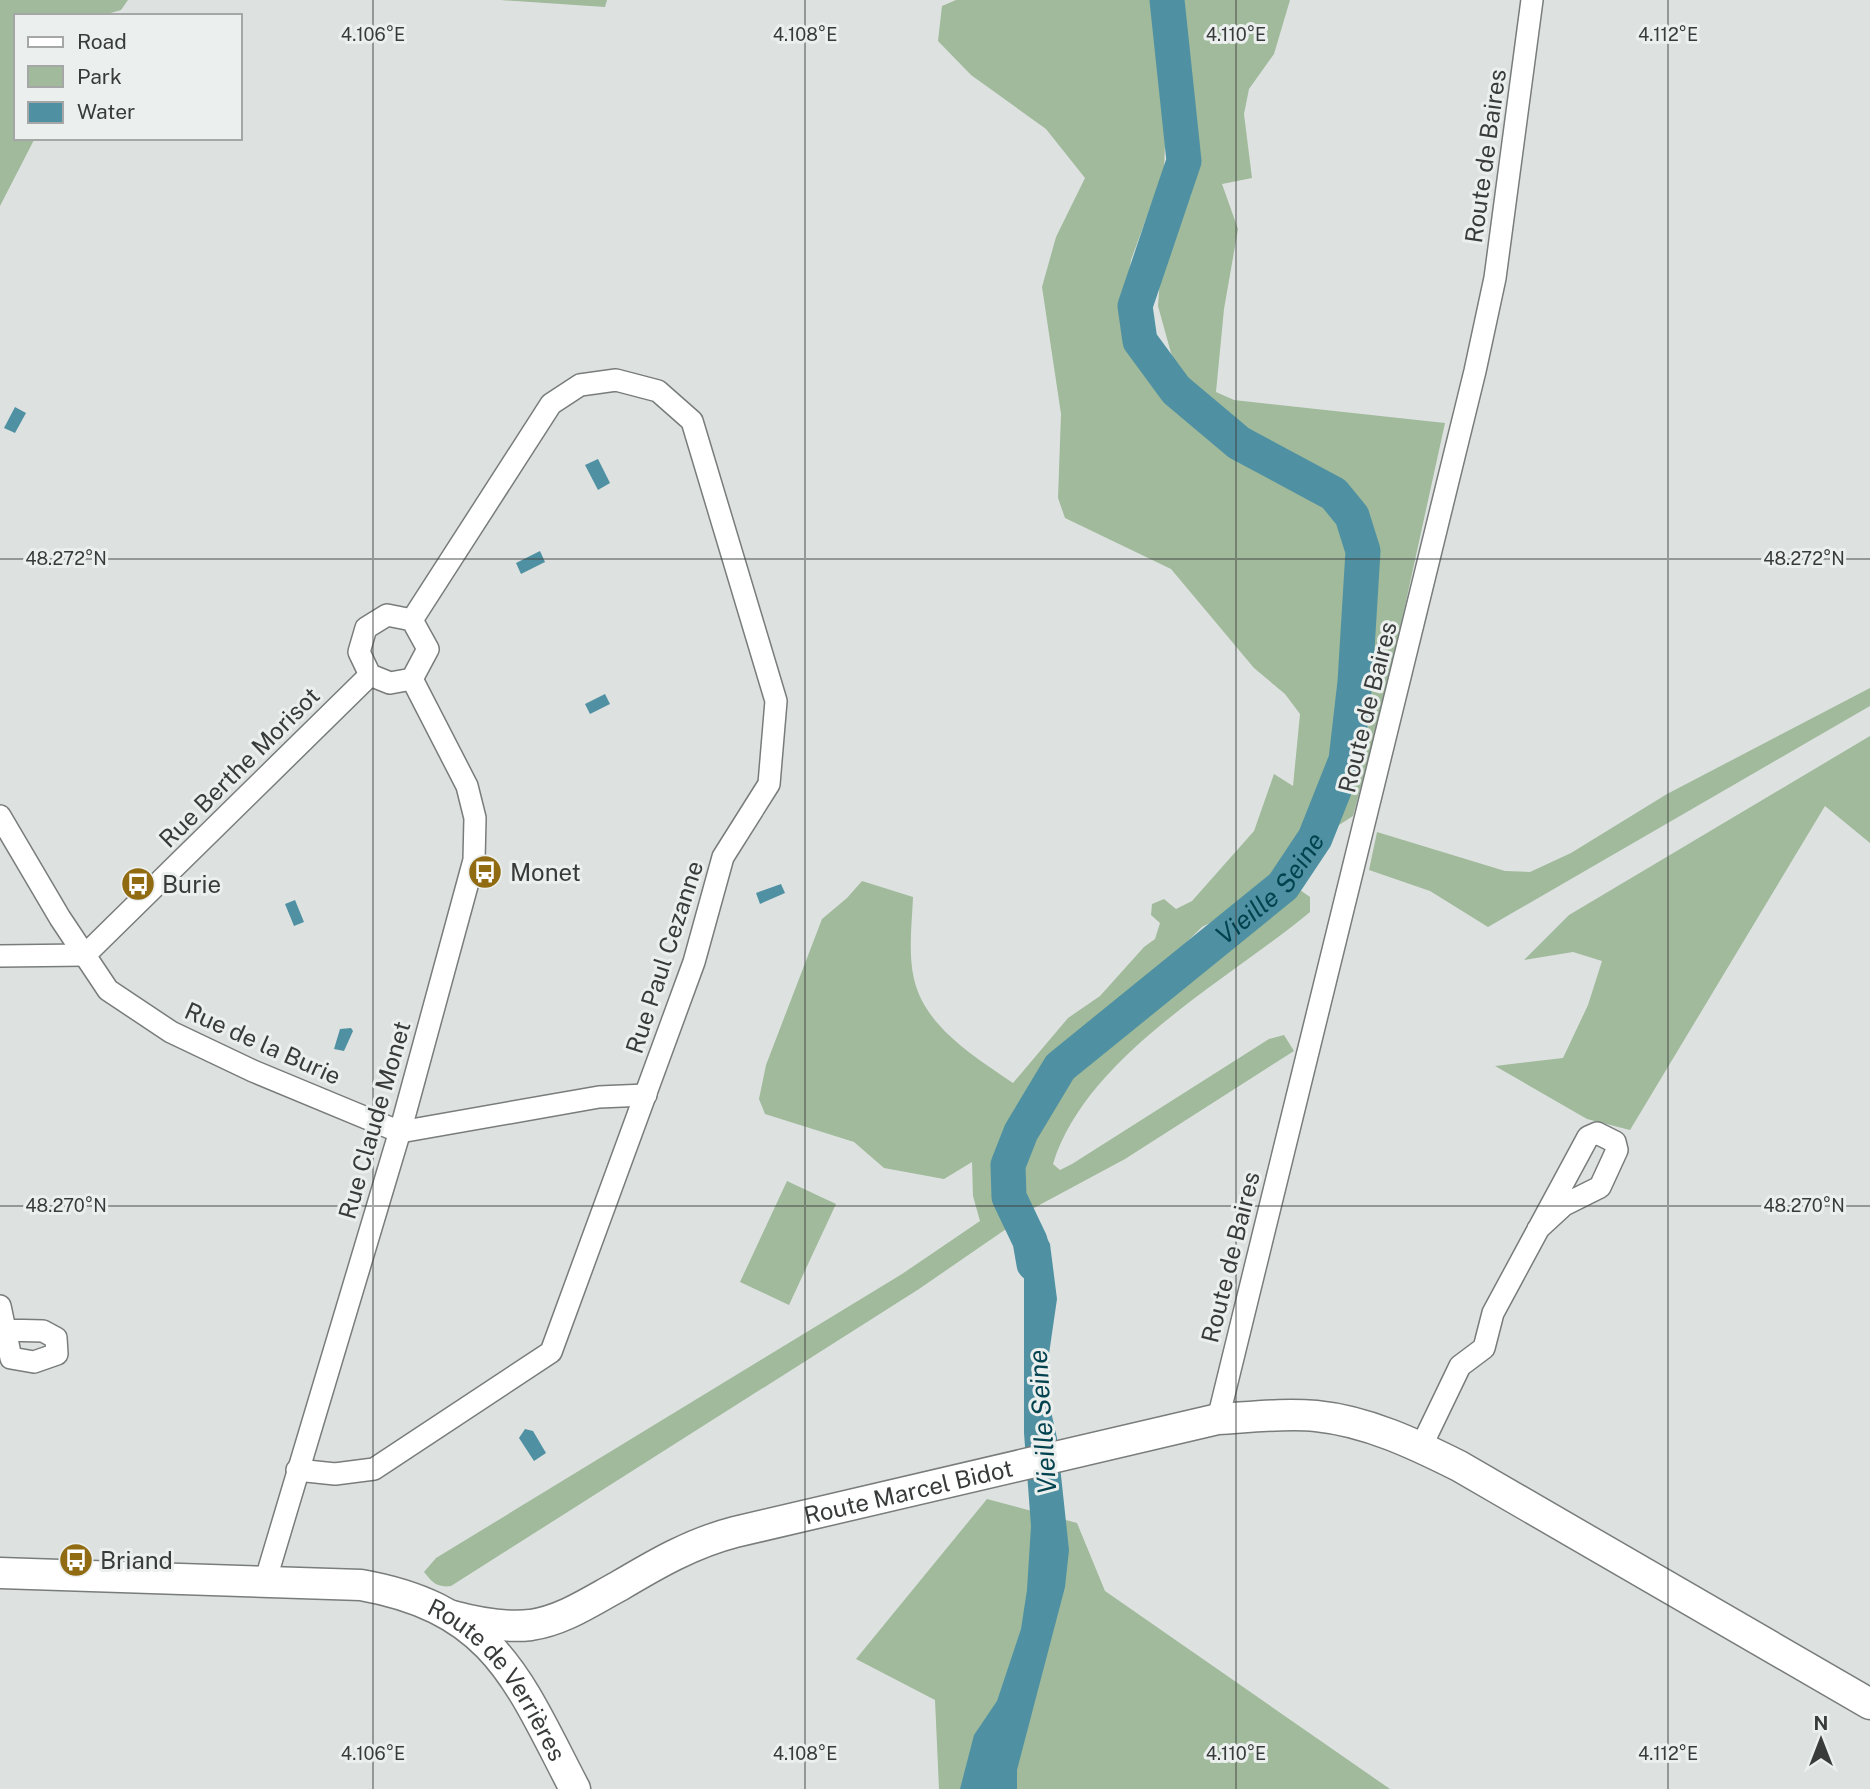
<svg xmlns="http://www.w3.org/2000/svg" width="1870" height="1789" viewBox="0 0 1870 1789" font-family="'Public Sans',sans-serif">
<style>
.green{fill:#a0ba9b}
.water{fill:#4f91a2}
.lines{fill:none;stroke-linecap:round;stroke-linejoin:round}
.river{stroke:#4f91a2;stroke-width:35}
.street-casing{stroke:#787c7b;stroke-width:24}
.secondary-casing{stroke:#787c7b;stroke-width:33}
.street{stroke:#fff;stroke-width:21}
.secondary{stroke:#fff;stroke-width:30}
.ticks{fill:none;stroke:#393b3b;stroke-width:2;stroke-opacity:0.45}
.labels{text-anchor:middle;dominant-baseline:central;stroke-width:6;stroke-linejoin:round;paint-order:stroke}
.street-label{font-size:24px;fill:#393b3b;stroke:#ebefee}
.poi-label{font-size:24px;fill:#393b3b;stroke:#ebefee;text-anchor:start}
.water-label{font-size:26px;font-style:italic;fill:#03434f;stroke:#ebefee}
.ticks-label{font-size:18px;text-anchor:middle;fill:#393b3b;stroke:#ebefee;stroke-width:6;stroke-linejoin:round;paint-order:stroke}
</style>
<rect width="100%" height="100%" fill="#dde2e1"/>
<g class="green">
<polygon points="0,0 128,0 121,10 100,16 16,16 16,138 35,138 0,206"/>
<polygon points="500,0 607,0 605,7"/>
<path d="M956,0h200l10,120 -2,50 -33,90 -7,41 5,41 53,66 55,45 96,47 17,25 6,33 -12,190 -14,39 -36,69 -33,40 -59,31 -56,55 -76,63 -48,63 -22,50 -4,29 13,40 -90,62 -468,297c-14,2 -19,-4 -27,-14l12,-14 466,-284 78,-53 -7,-25 -1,-34 -28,17 -60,-11 -30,-26 -89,-28 -6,-15 7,-34 56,-146 25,-21 15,-17 51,16c-1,26 -5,56 1,82 11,48 61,78 99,104l55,-65 32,-22 44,-49 11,-8 5,-16 -9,-8 1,-11 12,-5 12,10 16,-8 62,-70 20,-57 19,12 7,-72 -15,-20 -31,-26 -83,-99 -106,-51 -7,-20 3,-84 -19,-127 14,-50 29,-59 -39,-49 -75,-54 -33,-34 4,-35z"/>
<polygon points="1176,0 1290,0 1274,54 1249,89 1244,114 1252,178 1222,184 1238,229 1224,309 1216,392 1234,400 1445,423 1385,697 1353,816 1325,834 1356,747 1372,559 1362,516 1339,488 1253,439 1186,386 1171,353 1158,306 1162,251 1191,195"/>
<polygon points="1870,688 1870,706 1488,927 1430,891 1369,870 1377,832 1505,871 1530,872 1571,853 1667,794"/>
<polygon points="1870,736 1870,843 1825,806 1630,1130 1587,1119 1495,1066 1563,1058 1588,1005 1602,961 1573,952 1524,960 1569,915"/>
<path d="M1300,890l10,7v15c-83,69 -224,144 -257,252l7,6 12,-6 197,-125 15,-4 10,16 -169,108 -93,50 -13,-22 -3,-15 8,-28 51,-71 105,-89z"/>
<polygon points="787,1181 836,1204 789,1305 740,1282"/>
<polygon points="987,1499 1077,1523 1105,1591 1390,1789 939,1789 935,1700 856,1659"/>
</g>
<g class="water">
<polygon points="15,407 26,413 15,433 4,428"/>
<polygon points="598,459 610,483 598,490 585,465"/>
<polygon points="540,551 545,562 521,574 516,563"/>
<polygon points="605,694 610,704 590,714 585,704"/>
<polygon points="781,884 785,893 760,904 756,893"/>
<polygon points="295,900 304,922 294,926 285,904"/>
<polygon points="340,1029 351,1028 353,1031 344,1051 334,1049"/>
<polygon points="1032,1209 1050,1244 1057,1299 1049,1354 1050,1407 1057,1438 1069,1550 1065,1587 1017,1770 1017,1789 960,1789 974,1735 997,1701 1021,1629 1027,1590 1031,1526 1024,1433 1024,1278 1021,1258 1009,1227"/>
<polygon points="525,1429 533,1431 546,1453 534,1461 519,1438"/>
</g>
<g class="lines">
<path class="river" id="s1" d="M1034,1264l-4,-23 -21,-44 -1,-32 13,-33 39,-65 223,-181 32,-48 31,-78 9,-78 8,-131 -11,-35 -18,-22 -95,-51 -63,-53 -36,-49 -5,-35 49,-145 -17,-161"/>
<g class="street-casing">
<g id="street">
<polygon points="387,615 412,620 428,649 412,679 390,683 370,675 359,652 366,628"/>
<polyline points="0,816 60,918 108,990 171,1032 253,1071 400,1132 599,1097 646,1095"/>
<polyline points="85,955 370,675"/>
<polyline points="0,956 85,955"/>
<polyline points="0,1306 11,1358 34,1362 57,1354 56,1338 43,1331 3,1330"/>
<polyline points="1218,1419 1475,371 1495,278 1532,0"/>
<polyline points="1421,1447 1460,1366 1484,1348 1493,1313 1588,1137 1597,1133 1615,1142 1617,1150 1600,1187 1564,1205 1538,1229"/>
<polyline points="297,1470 335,1474 374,1469 551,1352 694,962 723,857 769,784 776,701 692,421 658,391 616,380 580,385 551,404 412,620"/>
<polyline points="265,1582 403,1121 474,860 475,818 467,786 412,679"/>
</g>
</g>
<g class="secondary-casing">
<g id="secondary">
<path id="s2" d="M0,1573l361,12c134,24 157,95 214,204"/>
<path id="s3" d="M452,1616c26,7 53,12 79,9 33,-5 60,-24 88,-39 37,-22 73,-43 116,-54l483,-113c33,-2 66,-6 98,-3 51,5 99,28 143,50l411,238"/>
</g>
</g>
<use href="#street" class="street"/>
<use href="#secondary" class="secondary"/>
</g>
<path class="ticks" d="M373,0v1789M805,0v1789M1236,0v1789M1668,0v1789M0,559h1870M0,1206h1870"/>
<defs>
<g id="bus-disc" transform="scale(1.75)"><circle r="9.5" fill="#906b11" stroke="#ebefee"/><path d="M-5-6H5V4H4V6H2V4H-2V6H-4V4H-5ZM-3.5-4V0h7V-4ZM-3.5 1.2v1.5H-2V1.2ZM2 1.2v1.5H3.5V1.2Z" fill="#fff"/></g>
</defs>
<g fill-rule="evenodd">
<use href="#bus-disc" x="485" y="872"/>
<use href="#bus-disc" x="138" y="884"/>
<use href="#bus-disc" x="76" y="1560"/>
</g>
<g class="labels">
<g class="street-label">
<text transform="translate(1485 156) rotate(-82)">Route de Baires</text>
<text transform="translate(1367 707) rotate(-76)">Route de Baires</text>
<text transform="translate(239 767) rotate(-45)">Rue Berthe Morisot</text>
<text transform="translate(664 957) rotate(-72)">Rue Paul Cezanne</text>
<text transform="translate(263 1043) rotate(24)">Rue de la Burie</text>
<text transform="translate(374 1120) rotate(-74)">Rue Claude Monet</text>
<text transform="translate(1230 1257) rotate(-76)">Route de Baires</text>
<text stroke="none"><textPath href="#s3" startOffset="483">Route Marcel Bidot</textPath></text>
<text stroke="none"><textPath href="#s2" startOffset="536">Route de Verrières</textPath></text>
</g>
<g class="poi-label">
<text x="510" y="872">Monet</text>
<text x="162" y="884">Burie</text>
<text x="100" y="1560">Briand</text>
</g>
<g class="water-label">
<text stroke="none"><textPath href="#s1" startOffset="492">Vieille Seine</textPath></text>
<text transform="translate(1042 1422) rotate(-94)">Vieille Seine</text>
</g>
</g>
<g class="ticks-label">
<text x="373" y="41">4.106°E</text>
<text x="805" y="41">4.108°E</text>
<text x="1236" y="41">4.110°E</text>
<text x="1668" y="41">4.112°E</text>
<text x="66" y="565">48.272°N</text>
<text x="1804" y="565">48.272°N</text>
<text x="66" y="1212">48.270°N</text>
<text x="1804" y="1212">48.270°N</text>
<text x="373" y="1760">4.106°E</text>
<text x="805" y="1760">4.108°E</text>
<text x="1236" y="1760">4.110°E</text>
<text x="1668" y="1760">4.112°E</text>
</g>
<rect x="14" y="14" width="228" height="126" fill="#ebefee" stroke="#a4a7a6" stroke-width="2"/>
<rect x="28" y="37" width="35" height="10" fill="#ffffff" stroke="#a4a7a6" stroke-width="2"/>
<text x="77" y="49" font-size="21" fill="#393b3b">Road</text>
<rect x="28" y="66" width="35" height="21" fill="#a0ba9b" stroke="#a4a7a6" stroke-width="2"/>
<text x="77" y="84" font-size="21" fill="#393b3b">Park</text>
<rect x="28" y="102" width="35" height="21" fill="#4f91a2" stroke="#a4a7a6" stroke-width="2"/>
<text x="77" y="119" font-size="21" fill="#393b3b">Water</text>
<g transform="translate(1821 1740)" stroke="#ebefee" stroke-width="5" paint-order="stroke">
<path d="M0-5L12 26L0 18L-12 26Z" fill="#393b3b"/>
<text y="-10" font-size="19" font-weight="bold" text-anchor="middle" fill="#393b3b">N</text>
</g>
</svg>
